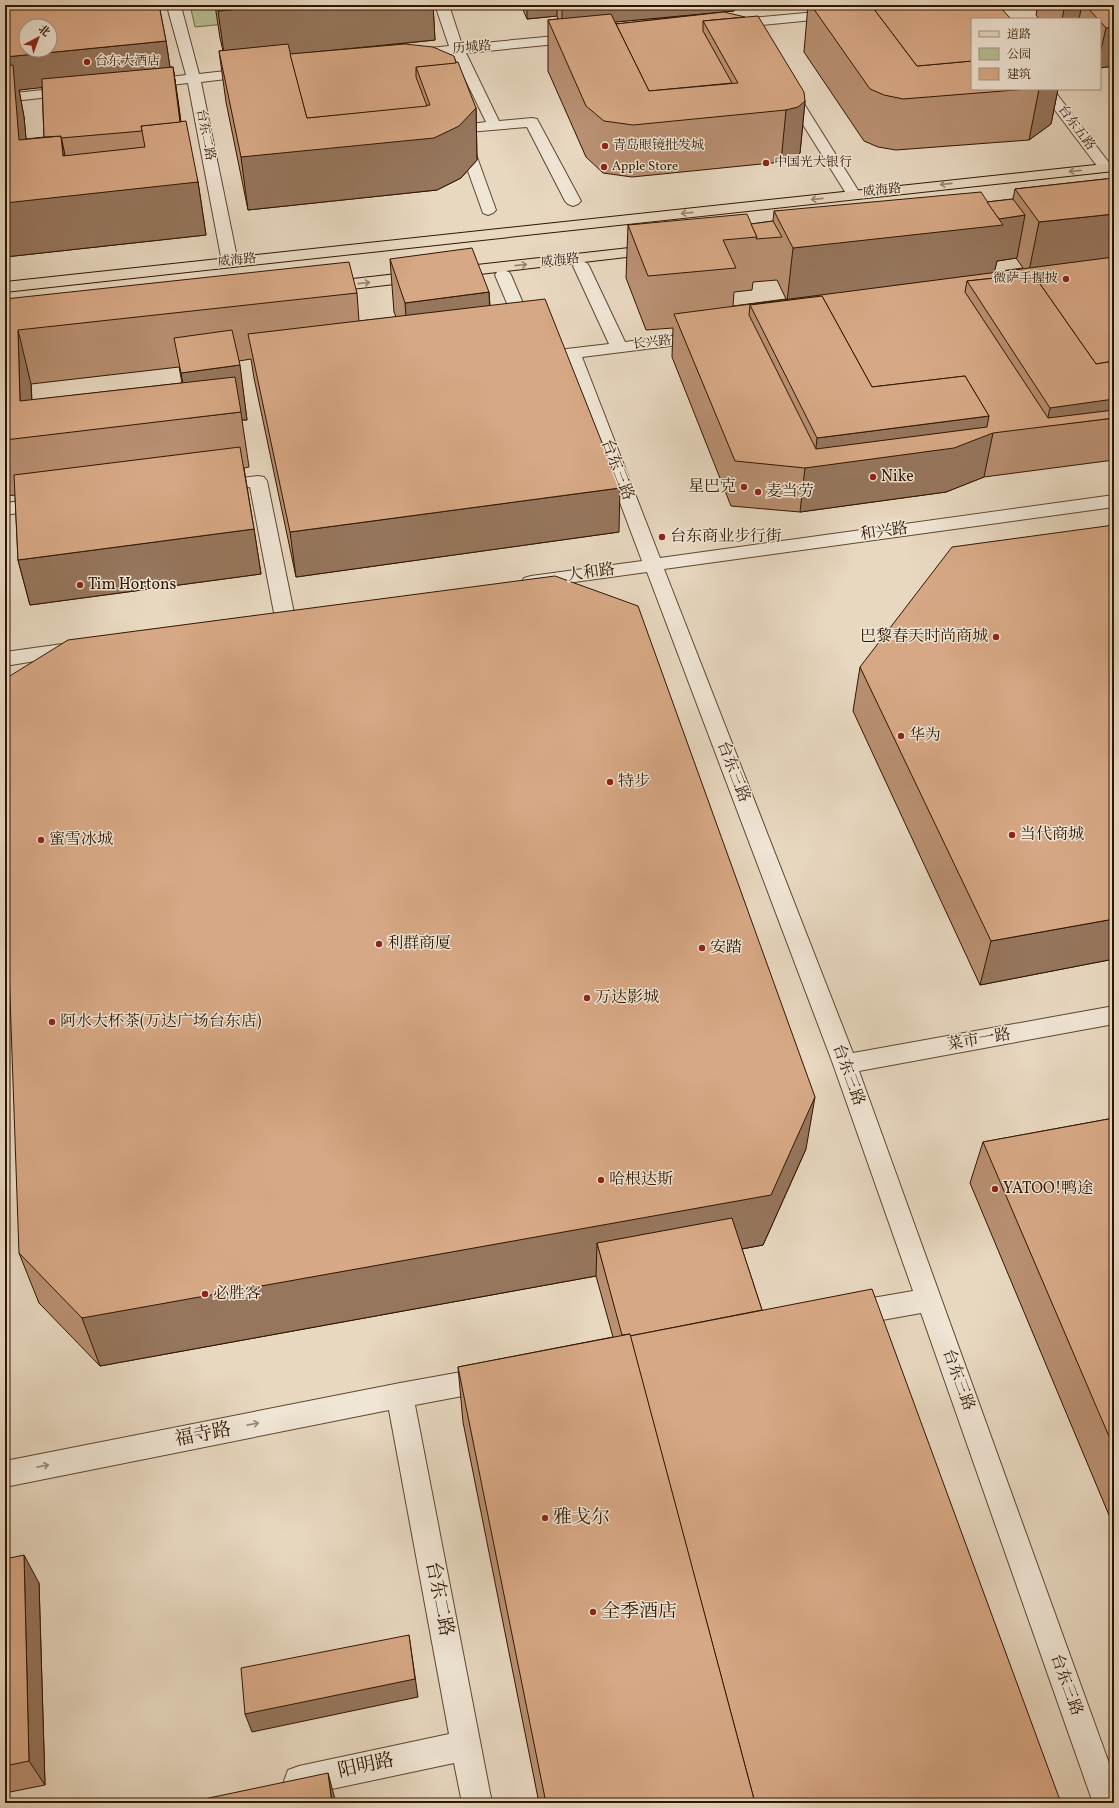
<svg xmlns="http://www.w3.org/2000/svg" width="1119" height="1808" viewBox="0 0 1119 1808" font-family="Vollkorn,'Noto Serif SC',serif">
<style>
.green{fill:#b6bf92;stroke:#736a49}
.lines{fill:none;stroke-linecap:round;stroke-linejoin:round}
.minor-casing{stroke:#5e4630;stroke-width:2}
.major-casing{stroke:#301600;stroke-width:2}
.minor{fill:#f0e6d6;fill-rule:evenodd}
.major{fill:#e8d8c0;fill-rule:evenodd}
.wall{fill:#b99072;stroke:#301600;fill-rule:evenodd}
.shaded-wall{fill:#96765d;stroke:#301600}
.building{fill:#d7a885;stroke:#301600;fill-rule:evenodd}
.oneway{stroke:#95816a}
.oneway2{stroke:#9a8876}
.poi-dot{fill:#8f2418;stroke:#f0e6d6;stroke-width:1.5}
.labels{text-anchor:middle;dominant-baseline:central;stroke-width:3;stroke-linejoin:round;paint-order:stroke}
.far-street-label{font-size:13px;fill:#301600;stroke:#f0e6d6}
.far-poi-label{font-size:13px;fill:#301600;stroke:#f0e6d6;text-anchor:start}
.street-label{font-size:16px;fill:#301600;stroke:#f0e6d6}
.poi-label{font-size:16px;fill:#301600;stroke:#f0e6d6;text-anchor:start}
.near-street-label{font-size:19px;fill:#301600;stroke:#f0e6d6}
.near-poi-label{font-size:19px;fill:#301600;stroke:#f0e6d6;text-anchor:start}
</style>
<rect width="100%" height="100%" fill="#e8d8c0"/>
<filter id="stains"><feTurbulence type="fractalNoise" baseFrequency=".005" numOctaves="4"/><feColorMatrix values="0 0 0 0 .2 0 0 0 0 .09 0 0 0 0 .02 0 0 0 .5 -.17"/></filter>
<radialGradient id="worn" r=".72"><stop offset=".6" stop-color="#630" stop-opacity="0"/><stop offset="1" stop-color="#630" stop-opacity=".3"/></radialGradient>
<polygon class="green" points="190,5 315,5 318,15 195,27"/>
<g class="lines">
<g class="minor-casing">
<g id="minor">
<polygon points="435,5 449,5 462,45 577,34 582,35 584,38 582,41 577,42 466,53 499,121 532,118 537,119 581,201 578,204 573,206 568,204 565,201 527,127 468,132 496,210 493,213 488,215 483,213 453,129 455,126 486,122 453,54 412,58 407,57 405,54 407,51 412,50 449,46"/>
<polygon points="175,6 180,7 182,10 199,74 252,68 257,69 259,72 257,75 252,76 201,82 238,262 236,265 230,267 224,265 222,262 188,83 145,88 140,87 138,84 140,81 145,80 186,75 168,10 170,7"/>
<polygon points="838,10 843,11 845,14 843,17 730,28 725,27 723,24 725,21 730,20"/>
<polygon points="71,87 76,88 78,91 76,94 5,102 5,94"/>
<polygon points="789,87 794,88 796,91 861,195 859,198 854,199 849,198 847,195 782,91 784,88"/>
<polygon points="1039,89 1053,89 1110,164 1112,167 1110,170 1105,171 1100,170"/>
<polygon points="581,261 587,263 589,266 625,342 702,332 708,334 710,337 708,340 702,342 582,357 660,558 1114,495 1114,507 664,569 853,1053 1114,1006 1114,1024 859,1071 1114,1777 1114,1803 1093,1803 921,1313 849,1326 840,1322 836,1314 840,1306 849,1302 913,1291 833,1064 647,572 531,588 524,586 522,582 524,578 531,576 642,561 566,359 552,359 550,355 552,351 558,350 609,344 573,266 575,263"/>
<polygon points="503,270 509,272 511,275 534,329 532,332 526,334 520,332 518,329 495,275 497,272"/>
<polygon points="258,476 264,477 267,481 295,618 292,622 285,624 278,622 275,618 250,487 217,491 211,490 208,486 211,482 217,481"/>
<polygon points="46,498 52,500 55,504 52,508 5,515 5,503"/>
<polygon points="77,642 84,643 87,648 84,653 5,666 5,652"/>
<polygon points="489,1367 498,1370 502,1379 498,1388 489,1391 415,1405 492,1803 462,1803 454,1763 299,1796 288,1792 284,1781 288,1770 299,1766 449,1734 389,1410 5,1487 5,1461 400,1383"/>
</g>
</g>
<g class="major-casing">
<g id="major">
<polygon points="1114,163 1114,171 5,292 5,282"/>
<polygon points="656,245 661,247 664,250 661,253 326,292 320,290 318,287 320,284 326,282"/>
</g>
</g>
<use href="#minor" class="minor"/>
<use href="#major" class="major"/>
</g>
<g class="wall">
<path d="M5,5h154l7,36 4,26h3l8,55 17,60 8,53 -201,22zM42,87l2,50 -18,2 -2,-22 -5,-27z"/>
<polygon points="215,5 433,5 435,40 341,50 456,63 476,108 477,160 461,178 437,190 248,210 226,102 219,51 223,51 220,38"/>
<polygon points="521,5 734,5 734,11 615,22 616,24 724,12 805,101 800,153 793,159 781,162 632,177 603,173 586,157 548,71 548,20 558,19 557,16 527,19"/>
<polygon points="767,5 792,5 768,7"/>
<polygon points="808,5 972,19 972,89 1058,89 1051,124 1029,140 896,150 878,147 864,141 804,52"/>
<polygon points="1038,5 1114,5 1114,66 1100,68 1100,19 1039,19 1036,15"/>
<path d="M1114,178v282l-130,17 -38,15 -146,20 -69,-6 -59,-149 1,-29 -27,2 -20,-52 2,-53 123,-1 22,-3 1,-10 213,-9 26,-3 2,-10zM1016,258l7,10 -29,4 3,-11zM777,280l9,19 -53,7 1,-14 18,-2 1,-8z"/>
<path d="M390,259l99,33 1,13 129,227 -323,45 -42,-199 -3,-19 -12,2 8,59h-5l7,47 -5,1 10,61 7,45 -231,31 -12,-45 -3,-65 -10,1v-197l352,-6 2,28 37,-4 -2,-5zM179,367l3,16 -150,17 -1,-16z"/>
<polygon points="1114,525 1114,959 980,985 853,711 860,667"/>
<polygon points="1114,1118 1114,1527 970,1183 983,1142"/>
<polygon points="806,1149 763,1245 742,1249 762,1310 1061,1803 539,1803 463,1422 458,1367 613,1337 596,1276 100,1366 39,1303 19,1253"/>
<polygon points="5,1559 39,1583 45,1785 5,1793"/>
</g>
<g class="shaded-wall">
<polygon points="281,5 433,5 435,40 225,61 218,11"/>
<polygon points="527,5 557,5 557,16 527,19"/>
<polygon points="562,5 734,5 734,11 562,27"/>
<polygon points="1065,5 1082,5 1079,19 1062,19"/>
<polygon points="1114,5 1114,66 1100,68 1100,54 1106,28"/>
<polygon points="166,41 171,74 19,90 24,117 31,192 5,91 5,57"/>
<polygon points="173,67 178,100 186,161 181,127"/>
<polygon points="1039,89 1058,89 1051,124 1029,140"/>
<polygon points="805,101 800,153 793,159 781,162 786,110"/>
<polygon points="476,108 477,160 461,178 437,190 248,210 241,157"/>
<polygon points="61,136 72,188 198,182 206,235 5,257 5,203 63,156"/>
<polygon points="1114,214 1114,265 1028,276 1039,222"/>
<polygon points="1025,215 1017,258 997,261 993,278 787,302 793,248"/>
<polygon points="489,292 491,346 409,357 405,303"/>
<polygon points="18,330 31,384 33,436 20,401"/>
<polygon points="240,365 247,420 242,420 241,412 189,418 181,373"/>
<polygon points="1114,372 1114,418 1046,426 1050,408"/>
<polygon points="989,416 993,433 984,477 946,492 800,512 805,468 814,466 817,438"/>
<polygon points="620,488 619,532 296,577 290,532"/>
<polygon points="254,529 261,574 30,605 18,560"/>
<polygon points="1114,919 1114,959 980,985 991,941"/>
<polygon points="815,1097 806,1149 763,1245 606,1274 597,1243 596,1276 100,1366 82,1318"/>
<polygon points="24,1555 39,1583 45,1785 29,1761"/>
<polygon points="409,1635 418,1697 252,1732 245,1714"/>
<polygon points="328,1773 336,1803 332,1803"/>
</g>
<g class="building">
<path d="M59,5h100l7,36 -161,16v-47zM26,26h24v24h-24z"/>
<polygon points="217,5 281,5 218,11"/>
<polygon points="811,5 871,5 917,66 972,61 972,89 1028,89 903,99 884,95 870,89"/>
<polygon points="871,5 998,5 1011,19 972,19 972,61 917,66"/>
<polygon points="1085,5 1114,5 1114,27 1106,28 1100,21 1100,19 1098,19"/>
<polygon points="724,12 745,17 703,21 703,31 732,83 649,91 616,24"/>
<polygon points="611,14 649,91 738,83 703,21 758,16 804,92 805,101 798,107 786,110 633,125 604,121 586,106 548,20"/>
<polygon points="288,44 307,118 430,105 416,67 458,62 476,108 459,126 434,138 241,157 219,51"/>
<polygon points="405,44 433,47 454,56 456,63 416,67 416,77 427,106 307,118 290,54"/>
<polygon points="13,65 19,140 61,136 63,156 145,147 141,126 186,121 198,182 5,203 5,66"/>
<polygon points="173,67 180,122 141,126 142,131 61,138 61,136 44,137 42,79"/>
<polygon points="1114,178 1114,214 1039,222 1015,189"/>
<polygon points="981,192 1003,225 793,248 774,211"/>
<polygon points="1013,199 1025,215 999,219 987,202"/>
<polygon points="747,214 757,237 723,240 736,268 648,276 628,225"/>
<polygon points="773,221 782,237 756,239 757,237 751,224"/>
<polygon points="472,248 489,292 405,303 390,259"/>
<path d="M1114,257v104l-18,3 -63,-90 -66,7 -2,11 83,126 66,-8v8l-121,15 -39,15 -149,20 -70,-7 -61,-147zM822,296l50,91 93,-11 24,40 -2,11 -171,22 -67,-134 1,-10z"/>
<polygon points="349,262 357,293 18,330 20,401 235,377 241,412 5,440 5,299"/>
<polygon points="1033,274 1096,364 1114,361 1114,399 1050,408 967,281"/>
<polygon points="822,296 872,387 965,376 989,416 817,438 750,305"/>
<polygon points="545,299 620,488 290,532 248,334"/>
<polygon points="232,330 240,365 181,373 174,338"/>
<polygon points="240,447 254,529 18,560 14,475"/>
<polygon points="1114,525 1114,919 991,941 860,667 952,547"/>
<polygon points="555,576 638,606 815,1097 771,1195 82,1318 19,1253 5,854 5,679 68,640"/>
<polygon points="1114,1118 1114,1448 983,1142"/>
<polygon points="732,1218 762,1310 630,1336 630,1334 622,1335 597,1243"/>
<polygon points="872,1289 1061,1803 755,1803 630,1336"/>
<polygon points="630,1334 755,1803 546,1803 458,1367"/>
<polygon points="24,1555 29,1761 5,1766 5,1559"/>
<polygon points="409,1635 415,1679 245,1714 241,1668"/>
<polygon points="328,1773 332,1803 185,1803"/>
</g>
<defs><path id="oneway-shaft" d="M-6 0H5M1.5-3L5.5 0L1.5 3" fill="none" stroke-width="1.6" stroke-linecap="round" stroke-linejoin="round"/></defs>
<g class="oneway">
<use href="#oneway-shaft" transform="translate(1075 171) rotate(174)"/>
<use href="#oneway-shaft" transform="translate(946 184) rotate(174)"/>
<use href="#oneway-shaft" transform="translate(817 199) rotate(174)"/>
<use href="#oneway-shaft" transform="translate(687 213) rotate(174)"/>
<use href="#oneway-shaft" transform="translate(521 265) rotate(-6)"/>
<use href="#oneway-shaft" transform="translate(364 283) rotate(-6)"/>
</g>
<g class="oneway2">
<use href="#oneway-shaft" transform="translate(253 1424) rotate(-11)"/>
<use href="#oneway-shaft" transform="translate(43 1466) rotate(-11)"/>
</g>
<g class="poi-dot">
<circle cx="87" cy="62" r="4"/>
<circle cx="605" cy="146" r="4"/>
<circle cx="766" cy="163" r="4"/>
<circle cx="604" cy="167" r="4"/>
<circle cx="1066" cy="279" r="4"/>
<circle cx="873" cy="477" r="4"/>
<circle cx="744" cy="487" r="4"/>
<circle cx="758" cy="492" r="4"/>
<circle cx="662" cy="537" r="4"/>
<circle cx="80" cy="585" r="4"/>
<circle cx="996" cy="637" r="4"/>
<circle cx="901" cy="736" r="4"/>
<circle cx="610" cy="782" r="4"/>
<circle cx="1012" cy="835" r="4"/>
<circle cx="41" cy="840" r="4"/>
<circle cx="379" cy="944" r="4"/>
<circle cx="702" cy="948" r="4"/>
<circle cx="587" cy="998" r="4"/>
<circle cx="52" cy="1022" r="4"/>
<circle cx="601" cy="1180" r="4"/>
<circle cx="995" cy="1189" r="4"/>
<circle cx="205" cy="1294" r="4"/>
<circle cx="545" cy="1518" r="4"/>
<circle cx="593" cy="1612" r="4"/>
</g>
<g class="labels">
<g class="far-street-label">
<text transform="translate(472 48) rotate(-5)">历城路</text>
<text transform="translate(1076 128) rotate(53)">台东五路</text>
<text transform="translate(205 135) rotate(79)">台东二路</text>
<text transform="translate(882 191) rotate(-6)">威海路</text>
<text transform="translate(237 261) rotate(-6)">威海路</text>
<text transform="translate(560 261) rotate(-6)">威海路</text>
<text transform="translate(652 343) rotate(-7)">长兴路</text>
</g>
<g class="far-poi-label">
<text x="95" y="62">台东大酒店</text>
<text x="613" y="146">青岛眼镜批发城</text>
<text x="774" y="163">中国光大银行</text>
<text x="612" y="167">Apple Store</text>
<text x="1058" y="279" text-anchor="end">微萨手握披</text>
</g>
<g class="street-label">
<text transform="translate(617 470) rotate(69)">台东三路</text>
<text transform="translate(884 532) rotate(-8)">和兴路</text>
<text transform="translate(591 573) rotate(-8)">人和路</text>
<text transform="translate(733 772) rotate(69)">台东三路</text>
<text transform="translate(979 1040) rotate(-10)">菜市一路</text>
<text transform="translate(848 1075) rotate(70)">台东三路</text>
<text transform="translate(958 1380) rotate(70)">台东三路</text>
<text transform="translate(1066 1685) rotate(70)">台东三路</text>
</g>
<g class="poi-label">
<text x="881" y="477">Nike</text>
<text x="736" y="487" text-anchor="end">星巴克</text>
<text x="766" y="492">麦当劳</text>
<text x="670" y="537">台东商业步行街</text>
<text x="88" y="585">Tim Hortons</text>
<text x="988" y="637" text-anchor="end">巴黎春天时尚商城</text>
<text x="909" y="736">华为</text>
<text x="618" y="782">特步</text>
<text x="1020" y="835">当代商城</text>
<text x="49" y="840">蜜雪冰城</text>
<text x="387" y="944">利群商厦</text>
<text x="710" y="948">安踏</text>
<text x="595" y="998">万达影城</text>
<text x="60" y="1022">阿水大杯茶(万达广场台东店)</text>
<text x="609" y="1180">哈根达斯</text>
<text x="1003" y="1189">YATOO!鸭途</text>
<text x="213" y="1294">必胜客</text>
</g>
<g class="near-street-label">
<text transform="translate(203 1435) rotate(-11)">福寺路</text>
<text transform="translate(439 1599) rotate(79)">台东二路</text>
<text transform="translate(366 1766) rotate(-12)">阳明路</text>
</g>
<g class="near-poi-label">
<text x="553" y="1518">雅戈尔</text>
<text x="601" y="1612">全季酒店</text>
</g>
</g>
<rect width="1119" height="1808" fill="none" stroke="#e8d8c0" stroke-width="20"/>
<rect x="6" y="6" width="1107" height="1796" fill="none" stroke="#301600" stroke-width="2"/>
<rect x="10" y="10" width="1099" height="1788" fill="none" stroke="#301600"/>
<rect x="971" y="18" width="130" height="72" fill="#f0e6d6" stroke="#a39380"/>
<rect x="979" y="31" width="20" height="6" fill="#e8d8c0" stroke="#a39380"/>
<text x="1007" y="38" font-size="12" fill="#301600">道路</text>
<rect x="979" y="48" width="20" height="12" fill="#b6bf92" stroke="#a39380"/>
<text x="1007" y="58" font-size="12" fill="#301600">公园</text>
<rect x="979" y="68" width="20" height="12" fill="#d7a885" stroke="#a39380"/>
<text x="1007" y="78" font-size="12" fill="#301600">建筑</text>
<g transform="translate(38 38) rotate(41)"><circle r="19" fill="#f0e6d6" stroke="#a39380"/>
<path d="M0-3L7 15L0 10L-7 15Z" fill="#8f2418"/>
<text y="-6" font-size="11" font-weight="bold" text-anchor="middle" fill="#301600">北</text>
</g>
<rect width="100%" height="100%" filter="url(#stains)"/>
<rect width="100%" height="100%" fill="url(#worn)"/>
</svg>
